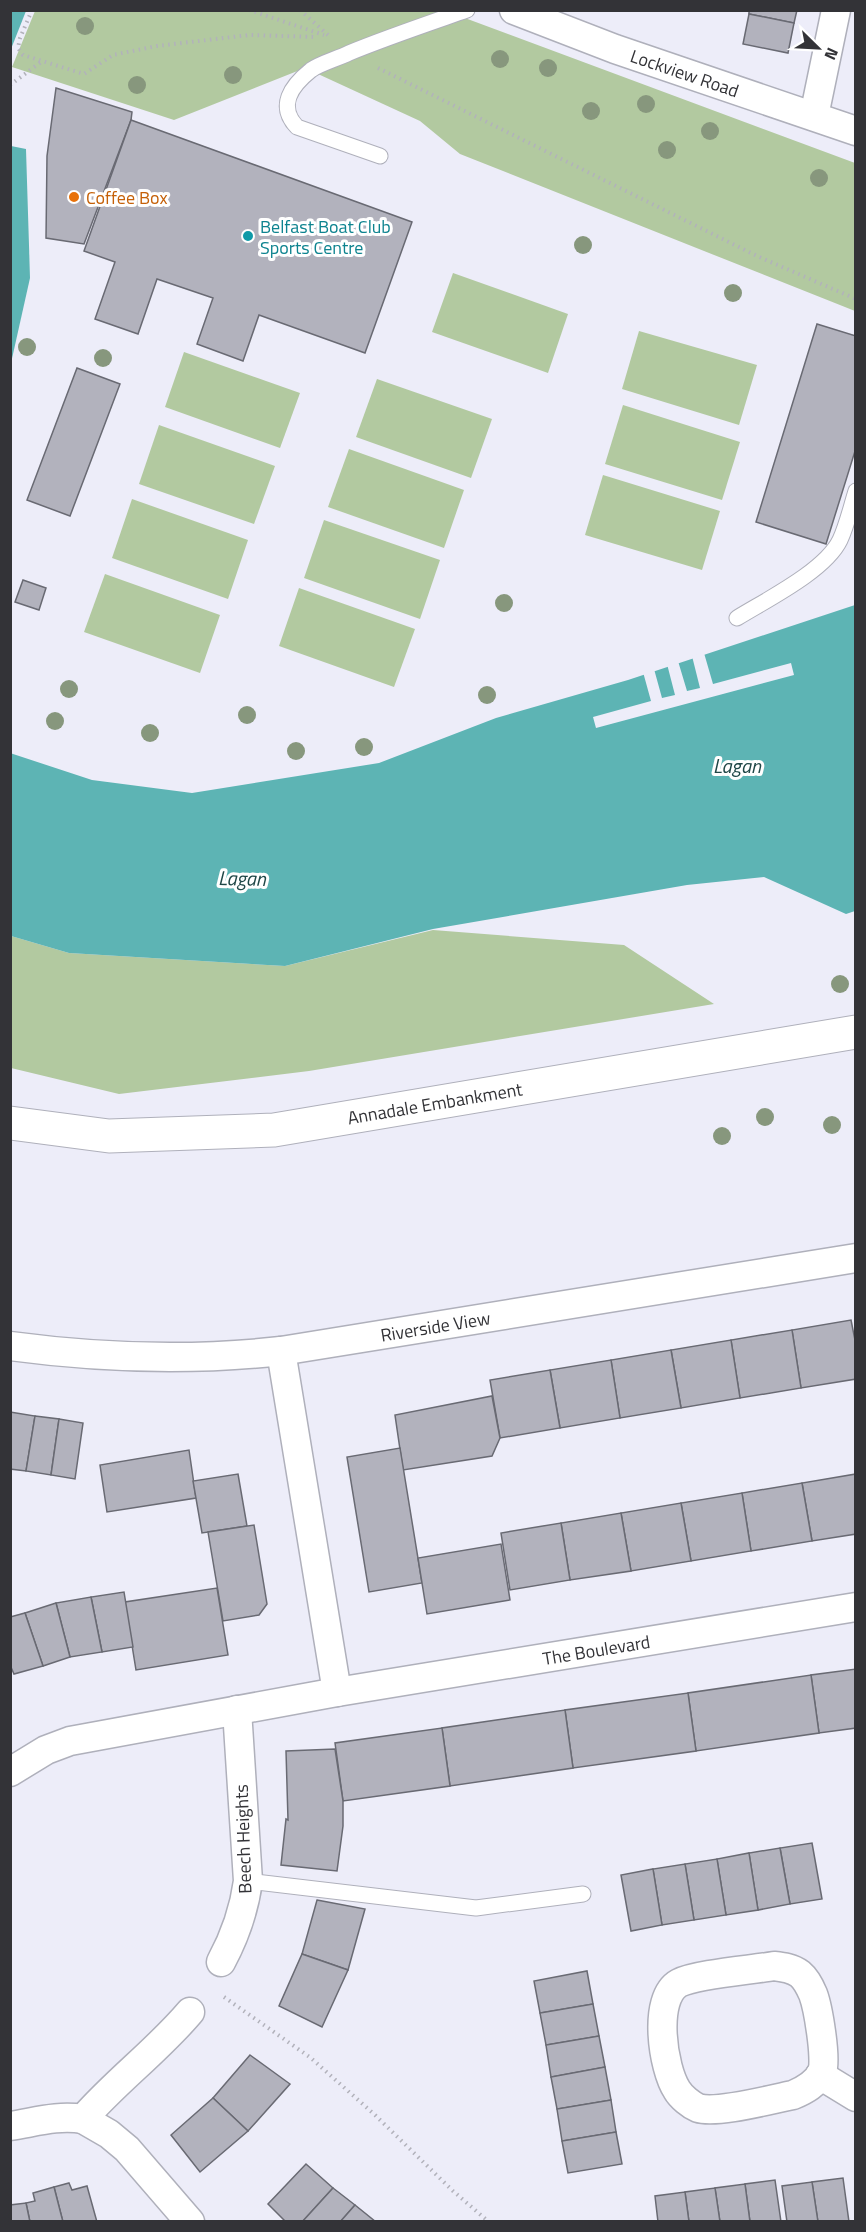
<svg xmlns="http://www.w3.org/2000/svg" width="866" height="2232" viewBox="0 0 866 2232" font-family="'Titillium Web',sans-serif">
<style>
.green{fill:#b2c9a0}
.water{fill:#5db4b4}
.pier{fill:#ededf9}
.building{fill:#b2b2bd;stroke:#696a73;stroke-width:1.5}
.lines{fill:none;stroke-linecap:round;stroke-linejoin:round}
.lane-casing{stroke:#afb0bb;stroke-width:17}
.street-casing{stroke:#afb0bb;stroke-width:31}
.secondary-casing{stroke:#afb0bb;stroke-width:35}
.path{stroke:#b2b2bb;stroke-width:4;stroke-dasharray:1.5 4.5;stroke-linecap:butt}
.lane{stroke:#fff;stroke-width:15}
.street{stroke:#fff;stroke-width:28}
.secondary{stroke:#fff;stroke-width:33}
.tree{fill:#87977d}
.food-dot{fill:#e8710a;stroke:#fff;stroke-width:2}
.culture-dot{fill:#0f9aa8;stroke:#fff;stroke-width:2}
.labels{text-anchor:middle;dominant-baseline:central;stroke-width:6;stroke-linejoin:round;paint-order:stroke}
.street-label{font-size:18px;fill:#333337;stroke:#fff}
.food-label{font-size:18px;fill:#c56008;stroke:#fff;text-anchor:start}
.culture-label{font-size:18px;fill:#0d838f;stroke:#fff;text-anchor:start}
.water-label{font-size:20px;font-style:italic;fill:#1f4747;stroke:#fff}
</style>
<rect width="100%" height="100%" fill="#ededf9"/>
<g class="green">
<polygon points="35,11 446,11 855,163 855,311 460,154 420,121 305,68 174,120 12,67"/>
<polygon points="453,273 568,314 548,373 432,332"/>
<polygon points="639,331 757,365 739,425 622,389"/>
<polygon points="184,352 300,393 280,448 165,407"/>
<polygon points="377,379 492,419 471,478 356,437"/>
<polygon points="623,405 740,442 722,500 605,464"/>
<polygon points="159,425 275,466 254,524 139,484"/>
<polygon points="349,449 464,490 444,548 328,507"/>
<polygon points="603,475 720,511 702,570 585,535"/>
<polygon points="132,499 248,540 228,599 112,558"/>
<polygon points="324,520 440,560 420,619 304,578"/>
<polygon points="105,574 220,615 200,673 84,632"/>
<polygon points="299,588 415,629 394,687 279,646"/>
<polygon points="433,930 624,945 714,1004 309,1071 119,1094 11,1068 11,936 69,953 285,966"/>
</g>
<g class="water">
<polygon points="11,10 26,11 11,49 10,11"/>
<polygon points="11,146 26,149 30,278 11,363"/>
<polygon points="855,605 855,911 846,914 764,877 687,885 433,929 285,966 69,953 11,936 10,753 92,780 192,793 379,763 496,718 628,680"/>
</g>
<polygon class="pier" points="704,653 713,684 791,663 794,675 596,728 593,717 651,701 643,672 654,669 662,698 675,695 667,664 678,661 687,691 700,688 692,656"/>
<g class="building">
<polygon points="749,10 797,10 794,23 749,14"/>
<polygon points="749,14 794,23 788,53 743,44"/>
<polygon points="56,88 132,112 131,120 84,244 46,238 47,156"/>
<polygon points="131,120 412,222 365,353 259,315 243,361 197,344 213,298 157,279 138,334 95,319 115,262 84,251"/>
<polygon points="817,324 856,336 856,448 826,544 756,522"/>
<polygon points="77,368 120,384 70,516 27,500"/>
<polygon points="23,580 46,588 39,610 15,602"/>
<polygon points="851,1320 856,1345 856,1379 801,1388 792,1330"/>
<polygon points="792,1330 801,1388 740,1398 731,1340"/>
<polygon points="731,1340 740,1398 681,1408 671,1350"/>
<polygon points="671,1350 681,1408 620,1418 611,1360"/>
<polygon points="611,1360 620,1418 560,1428 550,1370"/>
<polygon points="550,1370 560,1428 500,1438 490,1380"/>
<polygon points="492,1396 500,1438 492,1456 403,1470 395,1415"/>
<polygon points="10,1412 35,1416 26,1471 10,1469"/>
<polygon points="35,1416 59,1419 51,1475 26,1471"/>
<polygon points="59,1419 83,1423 75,1479 51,1475"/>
<polygon points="400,1448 422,1583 369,1592 347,1457"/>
<polygon points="189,1450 196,1498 107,1512 100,1465"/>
<polygon points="238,1474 247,1526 202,1533 193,1481"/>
<polygon points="856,1474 856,1534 812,1541 802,1483"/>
<polygon points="802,1483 812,1541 751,1551 742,1493"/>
<polygon points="742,1493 751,1551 691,1561 681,1503"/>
<polygon points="681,1503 691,1561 631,1571 621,1513"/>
<polygon points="621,1513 631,1571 570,1580 561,1523"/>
<polygon points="561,1523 570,1580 510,1590 501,1533"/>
<polygon points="254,1525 267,1604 259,1615 223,1621 208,1532"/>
<polygon points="501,1544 510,1600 427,1614 418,1558"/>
<polygon points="217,1588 228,1655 136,1670 125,1602"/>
<polygon points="124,1592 133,1647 102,1652 91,1597"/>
<polygon points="91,1597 102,1652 70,1657 56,1603"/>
<polygon points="56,1603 70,1657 43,1666 25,1613"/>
<polygon points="25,1613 43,1666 14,1674 10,1665 10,1617"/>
<polygon points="856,1669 856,1728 819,1733 811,1675"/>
<polygon points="811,1675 819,1733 696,1751 688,1693"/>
<polygon points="688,1693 696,1751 573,1768 565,1710"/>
<polygon points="565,1710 573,1768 450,1786 442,1728"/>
<polygon points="442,1728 450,1786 343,1801 335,1743"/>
<polygon points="335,1749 343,1801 343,1826 337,1871 281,1865 286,1819 288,1820 286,1751"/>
<polygon points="812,1843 822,1899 790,1904 780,1848"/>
<polygon points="780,1848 790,1904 758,1910 749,1853"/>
<polygon points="749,1853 758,1910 726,1915 717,1859"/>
<polygon points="717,1859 726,1915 694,1920 685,1864"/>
<polygon points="685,1864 694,1920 662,1925 653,1869"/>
<polygon points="653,1869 662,1925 631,1931 621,1875"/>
<polygon points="317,1900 365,1909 348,1970 302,1954"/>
<polygon points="302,1954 348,1970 322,2027 279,2006"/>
<polygon points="587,1971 593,2004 540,2013 534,1981"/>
<polygon points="593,2004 599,2036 546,2045 540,2013"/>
<polygon points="599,2036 605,2067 551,2077 546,2045"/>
<polygon points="250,2055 290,2084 248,2131 213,2098"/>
<polygon points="605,2067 611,2100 557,2109 551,2077"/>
<polygon points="213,2098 248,2131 200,2172 171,2135"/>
<polygon points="611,2100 616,2132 562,2141 557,2109"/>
<polygon points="616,2132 622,2164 568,2173 562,2141"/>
<polygon points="306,2164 333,2188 302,2222 286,2222 268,2204"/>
<polygon points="843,2178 849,2222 818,2222 812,2182"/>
<polygon points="775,2180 781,2222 750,2222 745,2184"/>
<polygon points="812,2182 818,2222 787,2222 782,2186"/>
<polygon points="69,2183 72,2190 87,2186 97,2222 63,2222 54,2187"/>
<polygon points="745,2184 750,2222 720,2222 715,2188"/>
<polygon points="54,2187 63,2222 30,2222 26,2203 35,2201 33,2193"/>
<polygon points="333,2188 355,2205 340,2222 302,2222"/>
<polygon points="715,2188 720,2222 689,2222 685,2192"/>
<polygon points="685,2192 689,2222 658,2222 655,2196"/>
<polygon points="26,2203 30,2222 10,2222 10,2205"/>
<polygon points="355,2205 376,2222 340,2222"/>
</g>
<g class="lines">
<g class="lane-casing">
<g id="lane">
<path d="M380,156l-83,-29c-20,-21 -6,-41 14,-57 10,-7 26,-11 38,-17 39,-16 78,-29 118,-43"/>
<path d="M737,618c29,-18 88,-47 103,-78 7,-15 11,-33 16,-49"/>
<polyline points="248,1881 476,1908 583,1894"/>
</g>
</g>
<g class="street-casing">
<g id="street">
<path id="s1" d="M514,10l101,39 241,82"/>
<polyline points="814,116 836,10"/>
<path id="s2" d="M10,1346c90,12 181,15 271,5l575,-93"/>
<polyline points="281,1351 337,1692"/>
<path id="s3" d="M10,1772l36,-22 24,-9 267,-49 519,-85"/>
<path d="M221,1962c14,-26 23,-51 27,-81l-11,-171"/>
<path d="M774,1966c9,1 18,2 26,8 6,5 10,13 13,20 5,13 14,66 9,78 -6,12 -17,18 -29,23 -21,4 -76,19 -95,13 -7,-3 -17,-11 -21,-18 -14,-21 -25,-92 2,-107 18,-9 72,-13 95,-17z"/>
<polyline points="820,2075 856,2097"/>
<polyline points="83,2119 109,2134 127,2149 190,2222"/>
<path d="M10,2126c26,-4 47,-11 73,-7 33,-38 74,-68 107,-107"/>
</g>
</g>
<g class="secondary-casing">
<g id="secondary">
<path id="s4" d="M10,1123l99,13 165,-6 582,-98"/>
</g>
</g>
<g class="path">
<polyline points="32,10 20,38 18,48 23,55 84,74 113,55 157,46 249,35 317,37"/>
<polyline points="249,10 324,35"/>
<polyline points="300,10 328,35"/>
<polyline points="378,68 757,256 856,299"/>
<polyline points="10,85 41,62"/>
<polyline points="224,1997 311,2058 376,2116 453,2191 489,2222"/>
</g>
<use href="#lane" class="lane"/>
<use href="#street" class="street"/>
<use href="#secondary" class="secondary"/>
</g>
<g class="tree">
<circle cx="85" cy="26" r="9"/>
<circle cx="500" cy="59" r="9"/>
<circle cx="548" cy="68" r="9"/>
<circle cx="233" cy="75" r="9"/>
<circle cx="137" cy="85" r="9"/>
<circle cx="646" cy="104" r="9"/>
<circle cx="591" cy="111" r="9"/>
<circle cx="710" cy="131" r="9"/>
<circle cx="667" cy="150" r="9"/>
<circle cx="819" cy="178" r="9"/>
<circle cx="583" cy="245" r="9"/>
<circle cx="733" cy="293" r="9"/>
<circle cx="27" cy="347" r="9"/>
<circle cx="103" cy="358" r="9"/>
<circle cx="504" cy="603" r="9"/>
<circle cx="69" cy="689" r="9"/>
<circle cx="487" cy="695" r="9"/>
<circle cx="247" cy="715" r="9"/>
<circle cx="55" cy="721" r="9"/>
<circle cx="150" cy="733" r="9"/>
<circle cx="364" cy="747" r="9"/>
<circle cx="296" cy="751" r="9"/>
<circle cx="840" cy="984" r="9"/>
<circle cx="765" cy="1117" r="9"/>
<circle cx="832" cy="1125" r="9"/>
<circle cx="722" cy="1136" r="9"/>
</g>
<circle class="food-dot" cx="74" cy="197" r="6"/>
<circle class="culture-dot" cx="248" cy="236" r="6"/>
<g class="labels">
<g class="street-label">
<text stroke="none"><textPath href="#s1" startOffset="182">Lockview Road</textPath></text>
<text stroke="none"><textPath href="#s4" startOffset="428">Annadale Embankment</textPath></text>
<text stroke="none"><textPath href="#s2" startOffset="428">Riverside View</textPath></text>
<text stroke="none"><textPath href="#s3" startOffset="602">The Boulevard</textPath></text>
<text transform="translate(243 1839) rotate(-92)">Beech Heights</text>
</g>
<g class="food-label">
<text x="86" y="197">Coffee Box</text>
</g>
<g class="culture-label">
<text x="260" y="226">Belfast Boat Club<tspan x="260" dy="21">Sports Centre</tspan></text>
</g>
<g class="water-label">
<text x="737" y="765">Lagan</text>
<text transform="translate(242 878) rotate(1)">Lagan</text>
</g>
</g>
<rect width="866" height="2232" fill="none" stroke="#333337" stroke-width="24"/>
<g transform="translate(818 48) rotate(114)" stroke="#ffffff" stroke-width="4.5" paint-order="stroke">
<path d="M0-4.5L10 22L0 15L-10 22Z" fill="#333337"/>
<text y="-9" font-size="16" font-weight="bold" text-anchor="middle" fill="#333337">N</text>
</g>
</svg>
